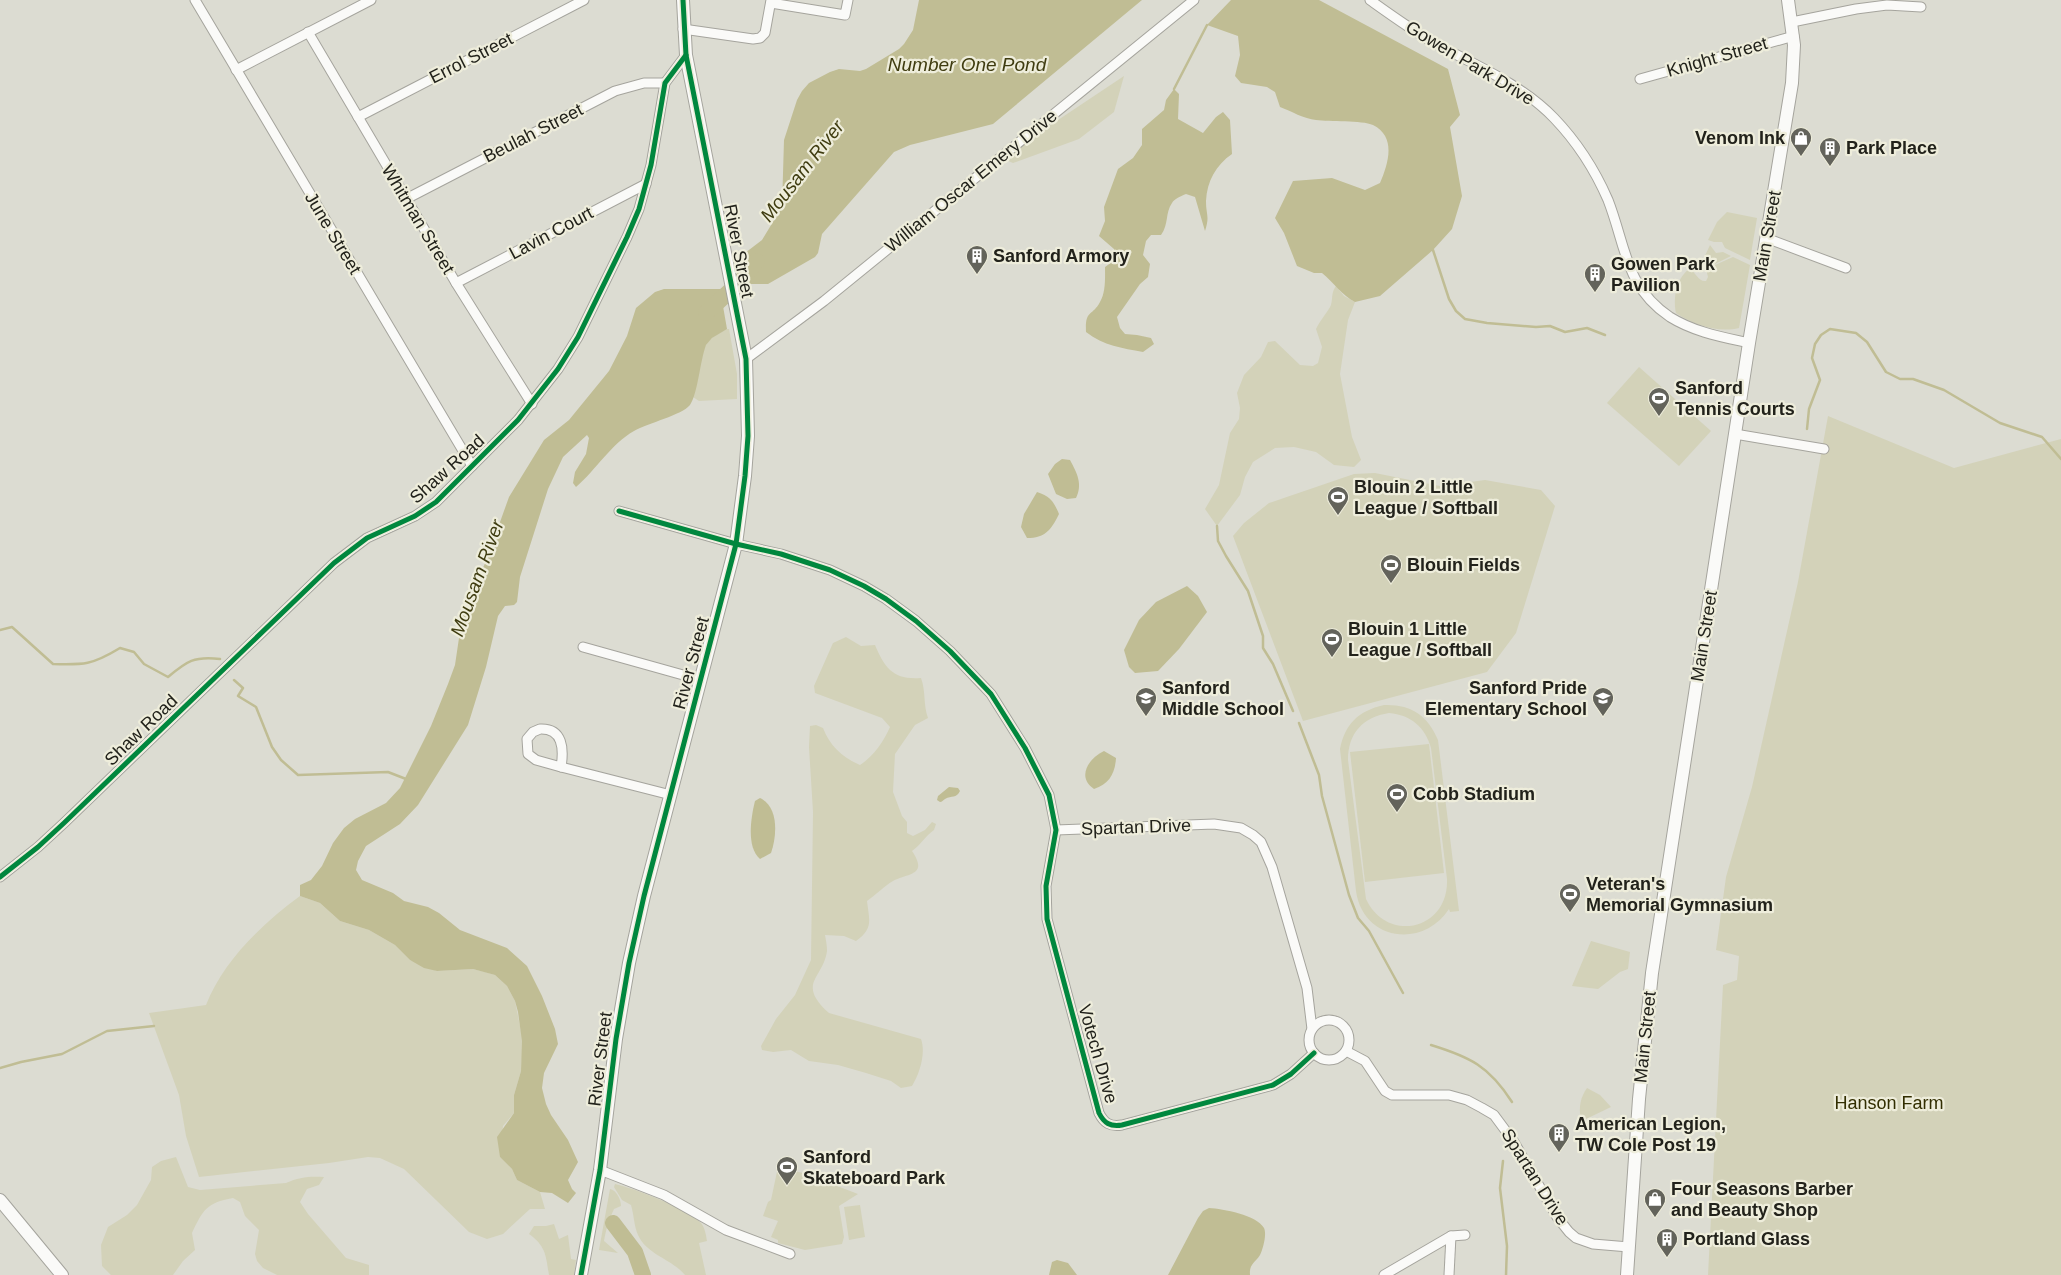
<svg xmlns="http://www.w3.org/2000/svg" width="2061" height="1275" viewBox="0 0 2061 1275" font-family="Helvetica,sans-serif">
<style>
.green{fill:#d3d2b9;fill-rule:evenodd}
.water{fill:#c0bd94}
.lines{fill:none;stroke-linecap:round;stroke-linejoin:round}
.stream{stroke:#c0bd94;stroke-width:2.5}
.river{stroke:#c0bd94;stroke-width:16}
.street-casing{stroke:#a5a49d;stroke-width:11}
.secondary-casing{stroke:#a5a49d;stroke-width:14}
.street{stroke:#fafaf8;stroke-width:9}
.secondary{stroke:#fafaf8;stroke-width:12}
.cycleway-casing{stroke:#eeeddb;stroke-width:8}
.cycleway{stroke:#00873e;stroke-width:5}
.labels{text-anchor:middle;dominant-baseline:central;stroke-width:4.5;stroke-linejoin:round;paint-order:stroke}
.street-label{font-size:18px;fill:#22221b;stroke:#eeeddb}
.poi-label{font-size:18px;font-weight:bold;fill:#22221b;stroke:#eeeddb;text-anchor:start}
.park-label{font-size:18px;fill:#322e01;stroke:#eeeddb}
.water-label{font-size:19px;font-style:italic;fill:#3f3c10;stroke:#eeeddb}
</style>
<rect width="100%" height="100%" fill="#dcdcd2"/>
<g class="green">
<polygon points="1124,76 1114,112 1079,139 1013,163 1001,158"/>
<polygon points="1727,212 1757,218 1750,260 1725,248 1722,242 1714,242 1708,240 1717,222"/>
<polygon points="1710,245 1716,253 1723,252 1731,256 1713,265 1705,266 1703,260"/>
<path d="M1733,257l17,8 -11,63c-21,5 -46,-3 -63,-15 -3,-15 0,-34 13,-44 7,3 9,13 17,12l2,-4 -2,-8z"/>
<path d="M1336,286l8,10 11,6 -7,18 -8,54 12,63 9,23 -7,7 -20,-2 -18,-13 -22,-5 -19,1 -22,14 -8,15 -5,18 -23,31 -12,-17 14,-24 11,-52 9,-14 1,-11 -3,-15 7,-18 17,-18 7,-15 7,-1 25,24 13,1 5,-3 4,-16 -6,-18c3,-7 13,-19 15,-24 2,-8 0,-12 5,-19z"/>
<path d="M727,329h2l8,45v25l-38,2 -6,-4c4,-18 4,-44 17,-57 5,-5 11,-8 17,-11z"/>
<polygon points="1639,367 1711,431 1679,466 1607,403"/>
<polygon points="1828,416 1954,468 2061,439 2061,1275 1708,1275 1723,985 1737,980 1739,956 1716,950 1726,877 1752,787 1798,582"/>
<polygon points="1375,473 1440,486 1485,480 1541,490 1555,506 1516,633 1487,672 1303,721 1233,536 1244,523 1269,503 1354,474"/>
<path d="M846,637l15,9 14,-1c10,24 19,35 46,33 5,13 2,27 7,40l-13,7 -20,29 -2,38 9,24 5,6v11l6,3 12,-6 7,-8 4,2 -2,6c-9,6 -13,15 -22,21 16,24 -2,22 -19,30 -9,5 -17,14 -26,20 2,19 7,27 -11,40l-12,-5 -19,-1c1,5 2,11 2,16 -4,28 -31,32 2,62l92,26c5,14 -1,34 -9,47l-11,2 -10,-7 -25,-8 -28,-8 -29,-4 -18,-11 -18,2 -11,-2 -1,-4 15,-27 19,-24 16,-35 2,-148 -4,-65 1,-21 6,-1 7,3c7,18 19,29 37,37 13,-8 24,-24 30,-38l-8,-9 -67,-25 -1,-7 19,-43z"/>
<path d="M1384,705c26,-1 44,10 54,35l21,171 -9,1 -1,-3c-26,40 -86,32 -93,-18l-16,-142c5,-25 18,-38 44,-44zM1389,713c22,2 36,14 42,35l16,131c2,51 -60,65 -81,20l-18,-139c0,-27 15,-43 41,-47z"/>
<polygon points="1429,744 1444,873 1365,882 1350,752"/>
<path d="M300,896l20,7 20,18 29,9 26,15 15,15 27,11 36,-2 12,3 10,3 12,11 8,15 8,40 -2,30 -7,24v18l-11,13 -3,31 12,12 5,11 23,12 5,17h-15l-27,25 -16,5 -18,-7 -65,-63 -24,-11 -12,-1 -39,6 -130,14 -13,-41 -7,-41 -30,-82 57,-8c17,-44 57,-82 94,-109z"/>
<polygon points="1591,941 1630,952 1628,969 1620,972 1598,989 1572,986"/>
<path d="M1587,1088l13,7 11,12 -25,12 -5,-1c-3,-10 0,-22 6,-30z"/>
<path d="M176,1157l12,30 12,3 86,-7c13,-6 24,-7 38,-6l-5,8 -12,4 -7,13 8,12 38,44 23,7v10h-92l-14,-7 -6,-7 -2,-7 4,-24 -14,-14 -5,-14 -7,-4c-27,5 -30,12 -41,35l3,17 -12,11 -10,14h-62l-9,-9 -1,-21 7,-18 19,-12 10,-10 14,-25 1,-13 9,-6z"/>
<polygon points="778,1167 803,1173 858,1194 839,1206 844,1237 842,1244 805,1250 778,1243 778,1240 771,1237 778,1221 763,1216 768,1202 771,1200"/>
<path d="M615,1184c19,4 73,25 86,39 4,5 5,12 6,18l-8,2 7,32h-21c-13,-16 -38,-20 -47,-40 -4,-9 -4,-20 -7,-30l-9,-5 -8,-13z"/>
<path d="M610,1189c6,1 11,10 11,17l-7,3c-5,11 -8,20 -10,32l14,12 -19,-3z"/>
<polygon points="860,1205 865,1237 849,1240 844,1207"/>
<path d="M554,1224l5,15 9,-4 3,24 5,1 -2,15h-25c-3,-19 -3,-29 -20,-41l5,-8h12z"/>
</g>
<g class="water">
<polygon points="919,0 1142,0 993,124 910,145 894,152 822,234 818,253 815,257 768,284 747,284 743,279 741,269 747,264 745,253 762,240 782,207 784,140 797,100 802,91 809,83 830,72 839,69 860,71 866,69 899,49 904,44 913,30"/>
<path d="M1231,0h88l129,69 12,46 -10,12 12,69 -10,33 -19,21 -53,46 -25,6c-13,-7 -21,-19 -33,-29h-8l-17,-7 -13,-33 -9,-15 18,-37 39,-3 33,12 15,-7c8,-19 17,-46 -7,-58 -11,-5 -44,-3 -57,-5 -12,-1 -25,-9 -36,-13l-5,-15 -8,-5 -26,-4 -6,-7 5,-21 -2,-19 -31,-11z"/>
<path d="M1174,89l5,5 -1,25 25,14 13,-16 7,-5 7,8 2,34c-16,11 -25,27 -26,47 0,14 4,15 -1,30l-10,-34 -9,-3c-5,2 -12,5 -14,9 -7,10 -3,21 -11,32h-10l-5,6 -3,14 7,9 -2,13 -8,7 -23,33 3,11 5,6 12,1 14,3 3,6 -11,8c-21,-4 -39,-6 -57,-20 -1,-23 6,-15 14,-30 6,-10 5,-25 5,-35l10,-7 -1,-11 -15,-13 6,-15 -1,-14 14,-38 15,-11 9,-13v-16l22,-19 2,-10z"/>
<path d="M664,289h56l7,40 -15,9 -6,7c-6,16 -8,48 -16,60 -8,10 -42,18 -56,26 -23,13 -38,39 -58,56l-3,-4 2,-11 11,-18 3,-16 -2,-3 -24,22 -15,32 -28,88 -3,25 -3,3 -9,1 -7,10 -12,51 -18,58 -50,80 -18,19 -34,22 -8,15 -2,9 6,10 31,13 11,8 24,6 11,6 21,17 47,18 20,18 15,30 13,33 3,15 -14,29 -2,15 4,16 5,11 17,25 10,22 -10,18 4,9 4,4 -8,10 -16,-10 -12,-1 -23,-12 -5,-11 -12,-12 -3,-20 17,-24v-18l7,-24 1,-30 -4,-29 -3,-11 -8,-15 -12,-11 -22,-6 -36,2 -13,-3 -14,-8 -15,-15 -26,-15 -29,-9 -20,-18 -20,-7v-11l11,-5 11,-14 11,-23 11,-15 11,-9 31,-16 14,-15 31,-62 17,-42 7,-19 4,-27v-21l10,-17 17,-39 23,-64 35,-57 25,-20 40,-49 18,-35 9,-28 19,-16z"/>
<path d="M1062,459l8,1c7,13 13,24 6,38l-9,1 -11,-5 -8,-20 7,-10z"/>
<path d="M1037,492c13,4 17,10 22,22 -8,16 -14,24 -32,24l-6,-11 3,-13z"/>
<polygon points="1187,586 1198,596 1207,612 1179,649 1158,671 1135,673 1129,667 1124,650 1139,620 1156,602"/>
<path d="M1104,751l12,7c-1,16 -7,26 -22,31 -18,-12 -5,-31 10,-38z"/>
<path d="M949,787l9,1 2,3c-4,8 -8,4 -15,8 -2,1 -3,3 -5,3l-3,-2 1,-4z"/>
<path d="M760,798c19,9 17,38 11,55l-11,6c-14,-12 -9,-42 -5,-58z"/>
<path d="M1209,1208c14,1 48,7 55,20 3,6 -1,21 -4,27 -5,8 -11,9 -10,20h-82l30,-57 5,-7z"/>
<polygon points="1057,1260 1068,1263 1077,1275 1049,1275 1052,1262"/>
</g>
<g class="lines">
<g class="stream">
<polyline points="1174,89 1207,25"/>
<polyline points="1433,250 1449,299 1456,311 1465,319 1487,323 1536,327 1550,326 1565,332 1587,328 1605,335"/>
<polyline points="1807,429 1809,409 1820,380 1812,358 1815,344 1821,335 1830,329 1856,333 1867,342 1886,372 1900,379 1913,379 1944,390 2000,423 2042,437 2061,459"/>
<polyline points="1217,526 1218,541 1226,556 1248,591 1263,636 1263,648 1273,664 1293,711"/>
<path d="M0,630l12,-3 41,37c31,1 39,1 67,-16l14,4 10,12 24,13c19,-16 26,-21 52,-18"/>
<polyline points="234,680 243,688 238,696 256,707 272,747 281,760 298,775 388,772 406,779"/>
<polyline points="1299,723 1319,775 1322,796 1349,895 1358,918 1369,931 1403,993"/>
<path d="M1431,1045c39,12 58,21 81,57"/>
<polyline points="0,1068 21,1062 62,1054 107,1031 154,1026"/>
<polyline points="1503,1161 1500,1188 1507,1246 1506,1275"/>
</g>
<g class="river">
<polyline points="706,313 743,279 757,261"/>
<polyline points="613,1223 635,1252 643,1275"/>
</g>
<g class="street-casing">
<g id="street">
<polyline points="195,0 472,466"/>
<path d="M1370,0c21,15 43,31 66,44 41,22 85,40 118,74 23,24 41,52 54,82 18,46 17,87 62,117 24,15 52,20 79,26"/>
<polyline points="771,3 845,15 848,0"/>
<polyline points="1792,22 1856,9 1887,5 1921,7"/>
<polyline points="683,29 753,39 760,38 765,33 771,0"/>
<polyline points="308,32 456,283 532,404"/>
<polyline points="236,70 371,0"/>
<polyline points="1640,79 1794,36"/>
<polyline points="358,117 584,0"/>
<polyline points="406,199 615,91 644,83 665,83"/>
<polyline points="1766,238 1846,268"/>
<polyline points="456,283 646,184"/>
<polyline points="746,359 824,301 1194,0"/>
<polyline points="1735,434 1824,449"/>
<path d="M619,511l117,33 45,10 49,16 34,16 22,13 30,22 34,30 41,43 34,54 24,47 7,35 -10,56 1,33 52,194c5,10 11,14 23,12l151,-40 18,-11 23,-21"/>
<polyline points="583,647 701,680"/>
<path d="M540,729c23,-1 24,20 21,38l-25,-7 -8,-6 -1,-15 6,-7z"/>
<polyline points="561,767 671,795"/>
<polyline points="1056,830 1214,824 1241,828 1253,835 1261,842 1272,867 1307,988 1312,1029"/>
<polyline points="0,877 38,847 64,823 334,563 367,538 415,516 436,502 518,420 558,369 578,337 627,237 639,209 651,165 665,83 686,55"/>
<circle cx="1329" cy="1040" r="20"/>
<polyline points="1346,1051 1365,1061 1385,1091 1392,1095 1449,1095 1467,1100 1482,1108 1494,1115 1514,1142 1557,1217 1569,1232 1576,1238 1593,1244 1629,1247"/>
<polyline points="600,1170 664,1195 726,1230 790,1254"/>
<polyline points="1384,1275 1451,1236 1465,1235"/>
<polyline points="1449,1275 1451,1236"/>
</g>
</g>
<g class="secondary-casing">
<g id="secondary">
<polyline points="0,1200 62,1275"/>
<polyline points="581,1275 600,1170 616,1039 629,963 644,896 736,544 745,476 748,436 746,359 686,55 683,0"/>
<polyline points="1627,1275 1639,1099 1652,973 1749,343 1792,83 1794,45 1788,0"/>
</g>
</g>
<use href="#street" class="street"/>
<use href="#secondary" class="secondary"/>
<g class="cycleway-casing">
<g id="cycleway">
<path d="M619,511l117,33 45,10 49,16 34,16 22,13 30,22 34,30 41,43 34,54 24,47 7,35 -10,56 1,33 52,194c5,10 11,14 23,12l151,-40 18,-11 23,-21"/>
<polyline points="0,877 38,847 64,823 334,563 367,538 415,516 436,502 518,420 558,369 578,337 627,237 639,209 651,165 665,83 686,55"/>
<polyline points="581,1275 600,1170 616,1039 629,963 644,896 736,544 745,476 748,436 746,359 686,55 683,0"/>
</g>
</g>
<use href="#cycleway" class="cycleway"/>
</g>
<defs>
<g id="shop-pin" transform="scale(1.125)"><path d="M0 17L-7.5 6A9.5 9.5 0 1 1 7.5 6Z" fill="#63635b" stroke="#eeeddb"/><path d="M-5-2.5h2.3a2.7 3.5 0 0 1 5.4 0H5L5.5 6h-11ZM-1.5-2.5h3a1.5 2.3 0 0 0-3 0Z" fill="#fff"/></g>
<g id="building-pin" transform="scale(1.125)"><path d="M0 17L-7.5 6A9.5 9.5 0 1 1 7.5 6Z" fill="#63635b" stroke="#eeeddb"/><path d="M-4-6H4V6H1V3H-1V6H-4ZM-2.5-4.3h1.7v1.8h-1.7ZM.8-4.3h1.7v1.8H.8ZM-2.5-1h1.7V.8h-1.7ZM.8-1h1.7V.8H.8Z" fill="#fff"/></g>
<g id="stadium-pin" transform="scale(1.125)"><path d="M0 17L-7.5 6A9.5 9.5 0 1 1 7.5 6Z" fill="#63635b" stroke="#eeeddb"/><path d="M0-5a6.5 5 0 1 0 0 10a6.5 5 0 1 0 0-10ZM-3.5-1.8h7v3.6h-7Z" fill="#fff"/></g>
<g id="school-pin" transform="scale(1.125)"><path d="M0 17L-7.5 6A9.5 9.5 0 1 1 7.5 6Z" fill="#63635b" stroke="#eeeddb"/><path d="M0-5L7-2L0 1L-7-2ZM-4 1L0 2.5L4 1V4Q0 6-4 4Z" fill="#fff"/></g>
</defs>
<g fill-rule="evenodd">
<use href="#shop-pin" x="1801" y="138"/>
<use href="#building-pin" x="1830" y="148"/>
<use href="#building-pin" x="977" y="256"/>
<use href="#building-pin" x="1595" y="274"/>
<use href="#stadium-pin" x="1659" y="398"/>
<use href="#stadium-pin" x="1338" y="497"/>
<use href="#stadium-pin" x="1391" y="565"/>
<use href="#stadium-pin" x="1332" y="639"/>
<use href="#school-pin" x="1146" y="698"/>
<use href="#school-pin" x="1603" y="698"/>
<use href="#stadium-pin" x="1397" y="794"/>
<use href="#stadium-pin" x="1570" y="894"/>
<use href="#building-pin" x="1559" y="1134"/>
<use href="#stadium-pin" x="787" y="1167"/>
<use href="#shop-pin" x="1655" y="1199"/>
<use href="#building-pin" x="1667" y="1239"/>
</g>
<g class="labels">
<g class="street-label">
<text transform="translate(1717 57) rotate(-16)">Knight Street</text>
<text transform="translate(471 58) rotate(-27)">Errol Street</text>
<text transform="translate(1470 63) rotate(31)">Gowen Park Drive</text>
<text transform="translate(533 133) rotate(-27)">Beulah Street</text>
<text transform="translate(971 181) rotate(-39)">William Oscar Emery Drive</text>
<text transform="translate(418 219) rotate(59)">Whitman Street</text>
<text transform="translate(333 233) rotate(59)">June Street</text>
<text transform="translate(551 233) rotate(-28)">Lavin Court</text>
<text transform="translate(1767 236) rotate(-80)">Main Street</text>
<text transform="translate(739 251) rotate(79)">River Street</text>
<text transform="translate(447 469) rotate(-42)">Shaw Road</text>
<text transform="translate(1704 636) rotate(-81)">Main Street</text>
<text transform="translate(691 663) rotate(-75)">River Street</text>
<text transform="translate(141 730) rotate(-44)">Shaw Road</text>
<text transform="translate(1136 827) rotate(-2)">Spartan Drive</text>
<text transform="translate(1645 1037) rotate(-84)">Main Street</text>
<text transform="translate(1098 1054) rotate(74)">Votech Drive</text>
<text transform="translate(600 1059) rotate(-83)">River Street</text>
<text transform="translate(1535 1177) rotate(58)">Spartan Drive</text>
</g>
<g class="poi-label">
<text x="1785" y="138" text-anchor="end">Venom Ink</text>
<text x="1846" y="148">Park Place</text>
<text x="993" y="256">Sanford Armory</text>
<text x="1611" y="264">Gowen Park<tspan x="1611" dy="21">Pavilion</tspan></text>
<text x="1675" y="388">Sanford<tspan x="1675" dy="21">Tennis Courts</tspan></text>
<text x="1354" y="487">Blouin 2 Little<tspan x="1354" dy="21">League / Softball</tspan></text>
<text x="1407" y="565">Blouin Fields</text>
<text x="1348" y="629">Blouin 1 Little<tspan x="1348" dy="21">League / Softball</tspan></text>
<text x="1162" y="688">Sanford<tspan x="1162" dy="21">Middle School</tspan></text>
<text x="1587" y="688" text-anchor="end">Sanford Pride<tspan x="1587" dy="21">Elementary School</tspan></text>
<text x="1413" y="794">Cobb Stadium</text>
<text x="1586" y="884">Veteran's<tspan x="1586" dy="21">Memorial Gymnasium</tspan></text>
<text x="1575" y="1124">American Legion,<tspan x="1575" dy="21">TW Cole Post 19</tspan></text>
<text x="803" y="1157">Sanford<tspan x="803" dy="21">Skateboard Park</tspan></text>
<text x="1671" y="1189">Four Seasons Barber<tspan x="1671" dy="21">and Beauty Shop</tspan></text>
<text x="1683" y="1239">Portland Glass</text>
</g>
<g class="park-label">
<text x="1889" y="1103">Hanson Farm</text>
</g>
<g class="water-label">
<text x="967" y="64">Number One Pond</text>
<text transform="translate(802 171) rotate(-52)">Mousam River</text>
<text transform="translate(477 578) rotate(-70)">Mousam River</text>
</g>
</g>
</svg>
